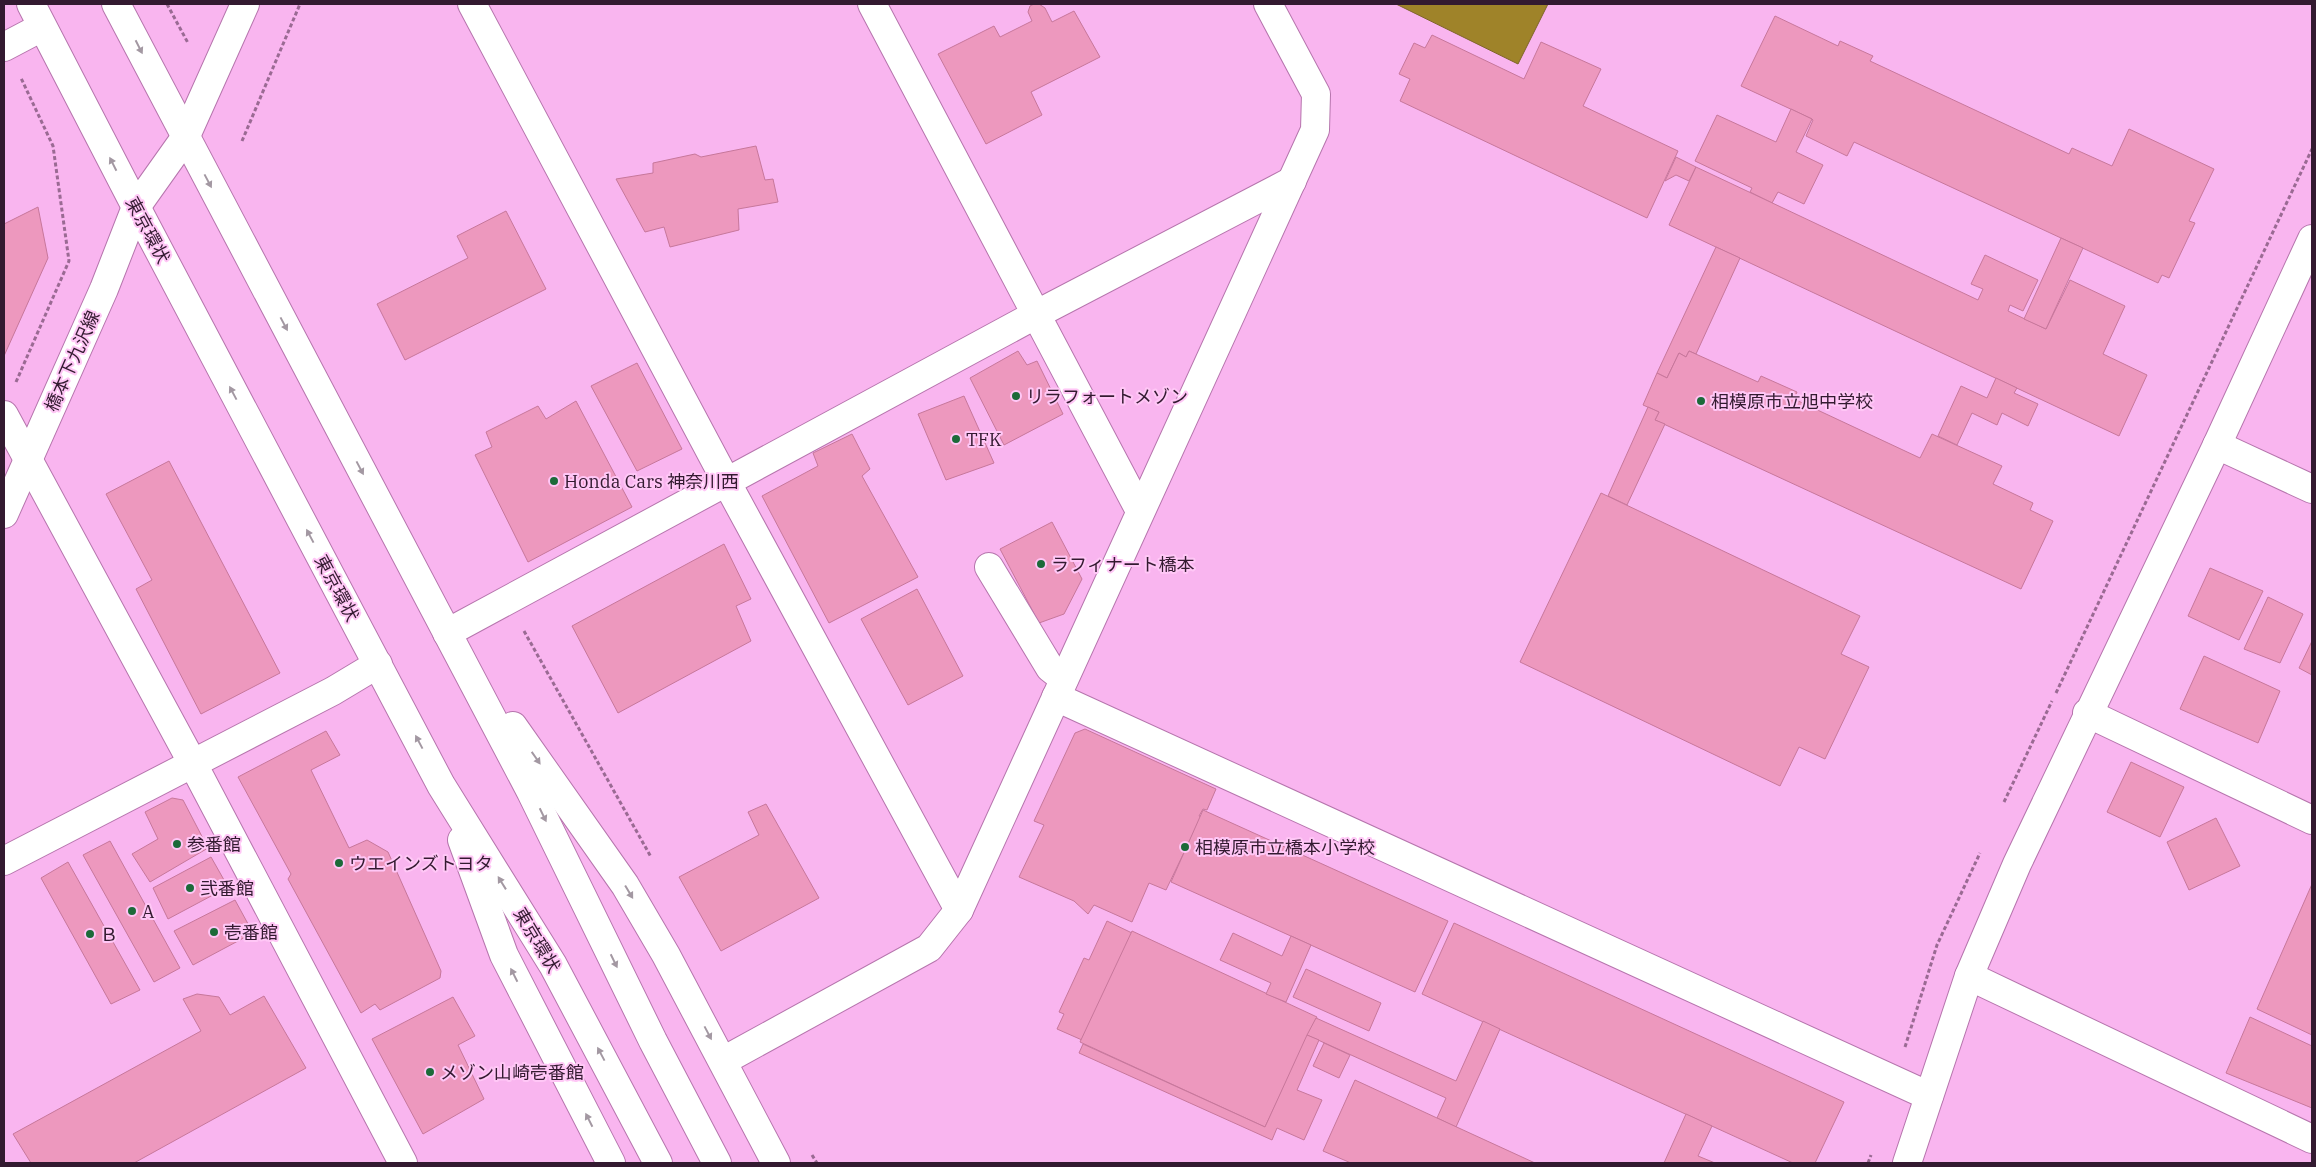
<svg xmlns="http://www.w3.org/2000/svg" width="2316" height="1167" viewBox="0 0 2316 1167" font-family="'IBM Plex Serif','Noto Sans JP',serif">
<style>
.water{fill:#9f8329;stroke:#7f642b}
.building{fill:#ed98be;stroke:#c7779b}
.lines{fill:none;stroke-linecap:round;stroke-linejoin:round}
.minor-casing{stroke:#b675ad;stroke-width:30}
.highway-casing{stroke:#b675ad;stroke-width:30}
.path{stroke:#9a6a93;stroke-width:3;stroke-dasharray:4 2.5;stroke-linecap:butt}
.minor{stroke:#fff;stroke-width:28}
.highway{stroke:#fff;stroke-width:28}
.oneway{fill:#a398a2}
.poi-dot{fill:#1c6a39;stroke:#ffc7f6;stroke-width:2}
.labels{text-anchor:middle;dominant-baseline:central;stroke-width:4;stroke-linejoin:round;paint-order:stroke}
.street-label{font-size:18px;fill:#331a30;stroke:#ffc7f6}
.poi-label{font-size:18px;fill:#331a30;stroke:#ffc7f6;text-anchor:start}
</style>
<rect width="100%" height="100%" fill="#f9b5ef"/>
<polygon class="water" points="1396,4 1548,4 1518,64"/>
<g class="building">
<polygon points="1034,4 1039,4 1045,8 1052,22 1074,11 1100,57 1031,92 1042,115 986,144 938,54 994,26 1000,37 1032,21 1028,12 1030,6"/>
<polygon points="1775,16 1838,46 1840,41 1873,56 1870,61 2069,154 2072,148 2112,166 2129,129 2214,169 2189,221 2195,223 2169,278 2162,275 2158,283 1854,142 1847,156 1806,136 1813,120 1812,119 1741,86"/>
<polygon points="1432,35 1524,79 1541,42 1601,69 1583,106 1678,151 1647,218 1400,101 1410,79 1399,74 1414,43 1425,48"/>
<polygon points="1791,109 1812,119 1796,152 1823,165 1804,204 1778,192 1772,203 1750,192 1752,188 1695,161 1717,115 1776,142"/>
<polygon points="756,146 765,180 773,179 778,202 738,209 739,230 670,247 664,227 645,232 616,179 653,173 653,163 695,154 701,157"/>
<polygon points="1676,157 1696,167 1689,181 1676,175 1665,181"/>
<polygon points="1696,167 1978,300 1983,289 1971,284 1985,255 2038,280 2023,311 2010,305 2008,311 2046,329 2070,280 2125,306 2103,354 2147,375 2119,436 1669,225"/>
<polygon points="38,207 48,258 4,356 4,224"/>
<polygon points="506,211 546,289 405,360 377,304 468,258 457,236"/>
<polygon points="2061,238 2083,248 2046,329 2024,319"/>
<polygon points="1716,247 1740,258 1696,354 1689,351 1686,357 1679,353 1667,378 1657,373"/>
<polygon points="1018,351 1027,365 1037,361 1063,414 1004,445 970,378"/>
<polygon points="1689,351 1758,382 1761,376 1797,392 1794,399 1920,458 1932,434 2002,466 1993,484 2033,503 2030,510 2053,521 2021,589 1655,420 1659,412 1643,405 1657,373 1667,378 1679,353 1686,357"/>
<polygon points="637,363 682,449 637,471 591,386"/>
<polygon points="1996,378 2017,388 2014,393 2038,404 2028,426 2002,413 1997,425 1972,413 1957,445 1938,436 1961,386 1987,398"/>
<polygon points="964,396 994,463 946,480 918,414"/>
<polygon points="576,401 632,507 528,562 475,455 492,447 486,432 538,406 546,419"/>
<polygon points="1648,407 1659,412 1655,420 1665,424 1627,505 1608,496"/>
<polygon points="852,434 870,469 862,476 918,577 829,623 762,496 818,466 813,453"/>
<polygon points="169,461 280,673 201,714 136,589 152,580 106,494"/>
<polygon points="1601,493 1860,616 1841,654 1869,667 1825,759 1799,747 1780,786 1520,662"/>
<polygon points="1052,522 1082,579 1064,614 1039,623 1000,549"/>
<polygon points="724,544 751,599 736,606 751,641 618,713 572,626"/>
<polygon points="2210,568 2263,591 2239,640 2188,616"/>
<polygon points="917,589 963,676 908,705 861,619"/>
<polygon points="2268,597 2303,614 2280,663 2244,649"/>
<polygon points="2312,641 2312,675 2299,668"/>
<polygon points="2204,656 2280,691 2258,743 2180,709"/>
<polygon points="1085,729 1216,789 1207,810 1203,809 1199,816 1201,817 1166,890 1149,883 1132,922 1094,905 1088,914 1074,901 1019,877 1044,825 1034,821 1075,733"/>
<polygon points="326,731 340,755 311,770 349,848 367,840 388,852 441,971 440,978 380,1010 375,1004 361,1013 288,879 291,874 238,777"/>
<polygon points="2131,762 2184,787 2160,837 2107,812"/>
<polygon points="172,798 183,800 208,848 150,882 132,854 158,839 145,812"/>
<polygon points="766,804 819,898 721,951 679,877 759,835 748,812"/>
<polygon points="1203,810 1448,921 1415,992 1171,882"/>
<polygon points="2216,818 2240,866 2189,890 2167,842"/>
<polygon points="110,841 180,968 154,982 83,855"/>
<polygon points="211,857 228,887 168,919 153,888"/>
<polygon points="68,862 140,990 111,1004 41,878"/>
<polygon points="2312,884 2312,1035 2257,1009"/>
<polygon points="235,900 253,933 193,965 174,931"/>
<polygon points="1107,921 1132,933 1082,1040 1057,1029 1064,1014 1059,1012 1084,958 1089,960"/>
<polygon points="1454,923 1844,1102 1815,1163 1793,1163 1422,994"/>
<polygon points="1132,931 1317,1017 1265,1127 1080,1042"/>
<polygon points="1233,933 1282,956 1291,936 1311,945 1286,1002 1266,994 1271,983 1220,960"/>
<polygon points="1306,969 1381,1003 1369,1031 1293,997"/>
<polygon points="197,994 219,997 230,1015 264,996 306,1068 134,1163 31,1163 13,1134 201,1031 183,999"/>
<polygon points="453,997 475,1036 458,1045 484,1099 423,1134 372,1039"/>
<polygon points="2250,1017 2312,1046 2312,1108 2226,1073"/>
<polygon points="1316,1018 1456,1081 1483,1021 1500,1029 1456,1127 1437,1118 1446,1098 1307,1035"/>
<polygon points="1307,1035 1319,1040 1297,1090 1322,1100 1304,1140 1277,1128 1272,1140 1079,1053 1083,1044 1265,1127"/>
<polygon points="1324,1043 1350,1055 1339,1078 1313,1066"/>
<polygon points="1355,1080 1437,1118 1535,1163 1351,1163 1323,1151"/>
<polygon points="1686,1114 1712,1126 1698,1156 1715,1163 1664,1163"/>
</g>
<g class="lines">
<g class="minor-casing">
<g id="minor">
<polyline points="472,4 726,481 959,910"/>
<polyline points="872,4 1140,511"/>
<polyline points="4,47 42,27"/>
<polyline points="4,415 193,764 403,1163"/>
<polyline points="2217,445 2312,489"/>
<polyline points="4,514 104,289 136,207 185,138 245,4"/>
<polyline points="989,567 1050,668 1064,679"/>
<polyline points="447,633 1037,314 1292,181"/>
<polyline points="1056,697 1929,1096"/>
<polyline points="2087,713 2312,820"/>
<polyline points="4,861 333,691 378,664"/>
<polyline points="1969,976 2312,1139"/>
<polyline points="723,1061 929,948 959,910 1315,130 1316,94 1268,4"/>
<polyline points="1907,1163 1969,976 2017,864 2217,445 2312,239"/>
</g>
</g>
<g class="highway-casing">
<g id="highway">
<polyline points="31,4 136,207 441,785 553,965 658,1163"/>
<polyline points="116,4 531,792 653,1041 717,1163"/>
<polyline points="513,726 625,885 666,955 776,1163"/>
<polyline points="462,840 504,955 611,1163"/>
</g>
</g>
<g class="path">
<polyline points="167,4 188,43"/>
<polyline points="242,141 300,4"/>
<polyline points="16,382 69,261 53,146 21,78"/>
<polyline points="524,631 651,857"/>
<polyline points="2056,693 2312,149"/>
<polyline points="2004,802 2052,701"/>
<polyline points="1905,1047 1937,945 1980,853"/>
<polyline points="812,1155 817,1163"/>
<polyline points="1868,1163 1871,1155"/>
</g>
<use href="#minor" class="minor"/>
<use href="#highway" class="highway"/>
</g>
<defs><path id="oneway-solid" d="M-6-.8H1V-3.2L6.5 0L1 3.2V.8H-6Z" transform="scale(1.25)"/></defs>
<g class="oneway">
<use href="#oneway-solid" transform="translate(139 47) rotate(63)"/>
<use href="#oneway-solid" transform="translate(113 164) rotate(-117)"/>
<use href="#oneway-solid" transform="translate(208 181) rotate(62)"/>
<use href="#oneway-solid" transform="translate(284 324) rotate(62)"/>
<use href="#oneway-solid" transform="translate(233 393) rotate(-118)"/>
<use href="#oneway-solid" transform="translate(360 468) rotate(62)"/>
<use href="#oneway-solid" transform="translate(310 536) rotate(-118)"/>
<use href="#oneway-solid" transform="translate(419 742) rotate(-118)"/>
<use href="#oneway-solid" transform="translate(536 758) rotate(55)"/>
<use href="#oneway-solid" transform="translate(543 815) rotate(64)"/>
<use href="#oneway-solid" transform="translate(502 883) rotate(-122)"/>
<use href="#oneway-solid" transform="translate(629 892) rotate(59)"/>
<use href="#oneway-solid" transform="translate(614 961) rotate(64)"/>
<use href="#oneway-solid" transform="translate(514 975) rotate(-117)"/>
<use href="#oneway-solid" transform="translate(708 1033) rotate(62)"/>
<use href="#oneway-solid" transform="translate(601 1054) rotate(-118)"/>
<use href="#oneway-solid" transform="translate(589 1120) rotate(-117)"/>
</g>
<g class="poi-dot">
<circle cx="1016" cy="396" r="5"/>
<circle cx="1701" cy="401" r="5"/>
<circle cx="956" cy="439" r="5"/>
<circle cx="554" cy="481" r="5"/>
<circle cx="1041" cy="564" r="5"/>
<circle cx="177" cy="844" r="5"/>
<circle cx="1185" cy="847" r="5"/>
<circle cx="339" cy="863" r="5"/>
<circle cx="190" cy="888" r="5"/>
<circle cx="132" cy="911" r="5"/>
<circle cx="214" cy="932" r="5"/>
<circle cx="90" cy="934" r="5"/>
<circle cx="430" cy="1072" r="5"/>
</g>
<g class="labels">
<g class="street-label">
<text transform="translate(148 230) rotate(62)">東京環状</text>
<text transform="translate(72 361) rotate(-66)">橋本下九沢線</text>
<text transform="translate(337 588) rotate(62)">東京環状</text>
<text transform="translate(537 940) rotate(59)">東京環状</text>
</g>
<g class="poi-label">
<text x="1026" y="396">リラフォートメゾン</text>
<text x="1711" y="401">相模原市立旭中学校</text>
<text x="966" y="439">TFK</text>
<text x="564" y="481">Honda Cars 神奈川西</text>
<text x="1051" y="564">ラフィナート橋本</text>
<text x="187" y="844">参番館</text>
<text x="1195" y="847">相模原市立橋本小学校</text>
<text x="349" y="863">ウエインズトヨタ</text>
<text x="200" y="888">弐番館</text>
<text x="142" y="911">A</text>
<text x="224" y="932">壱番館</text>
<text x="100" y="934">Ｂ</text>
<text x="440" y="1072">メゾン山崎壱番館</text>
</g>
</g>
<rect width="2316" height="1167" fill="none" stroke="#331a30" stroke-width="10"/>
</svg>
